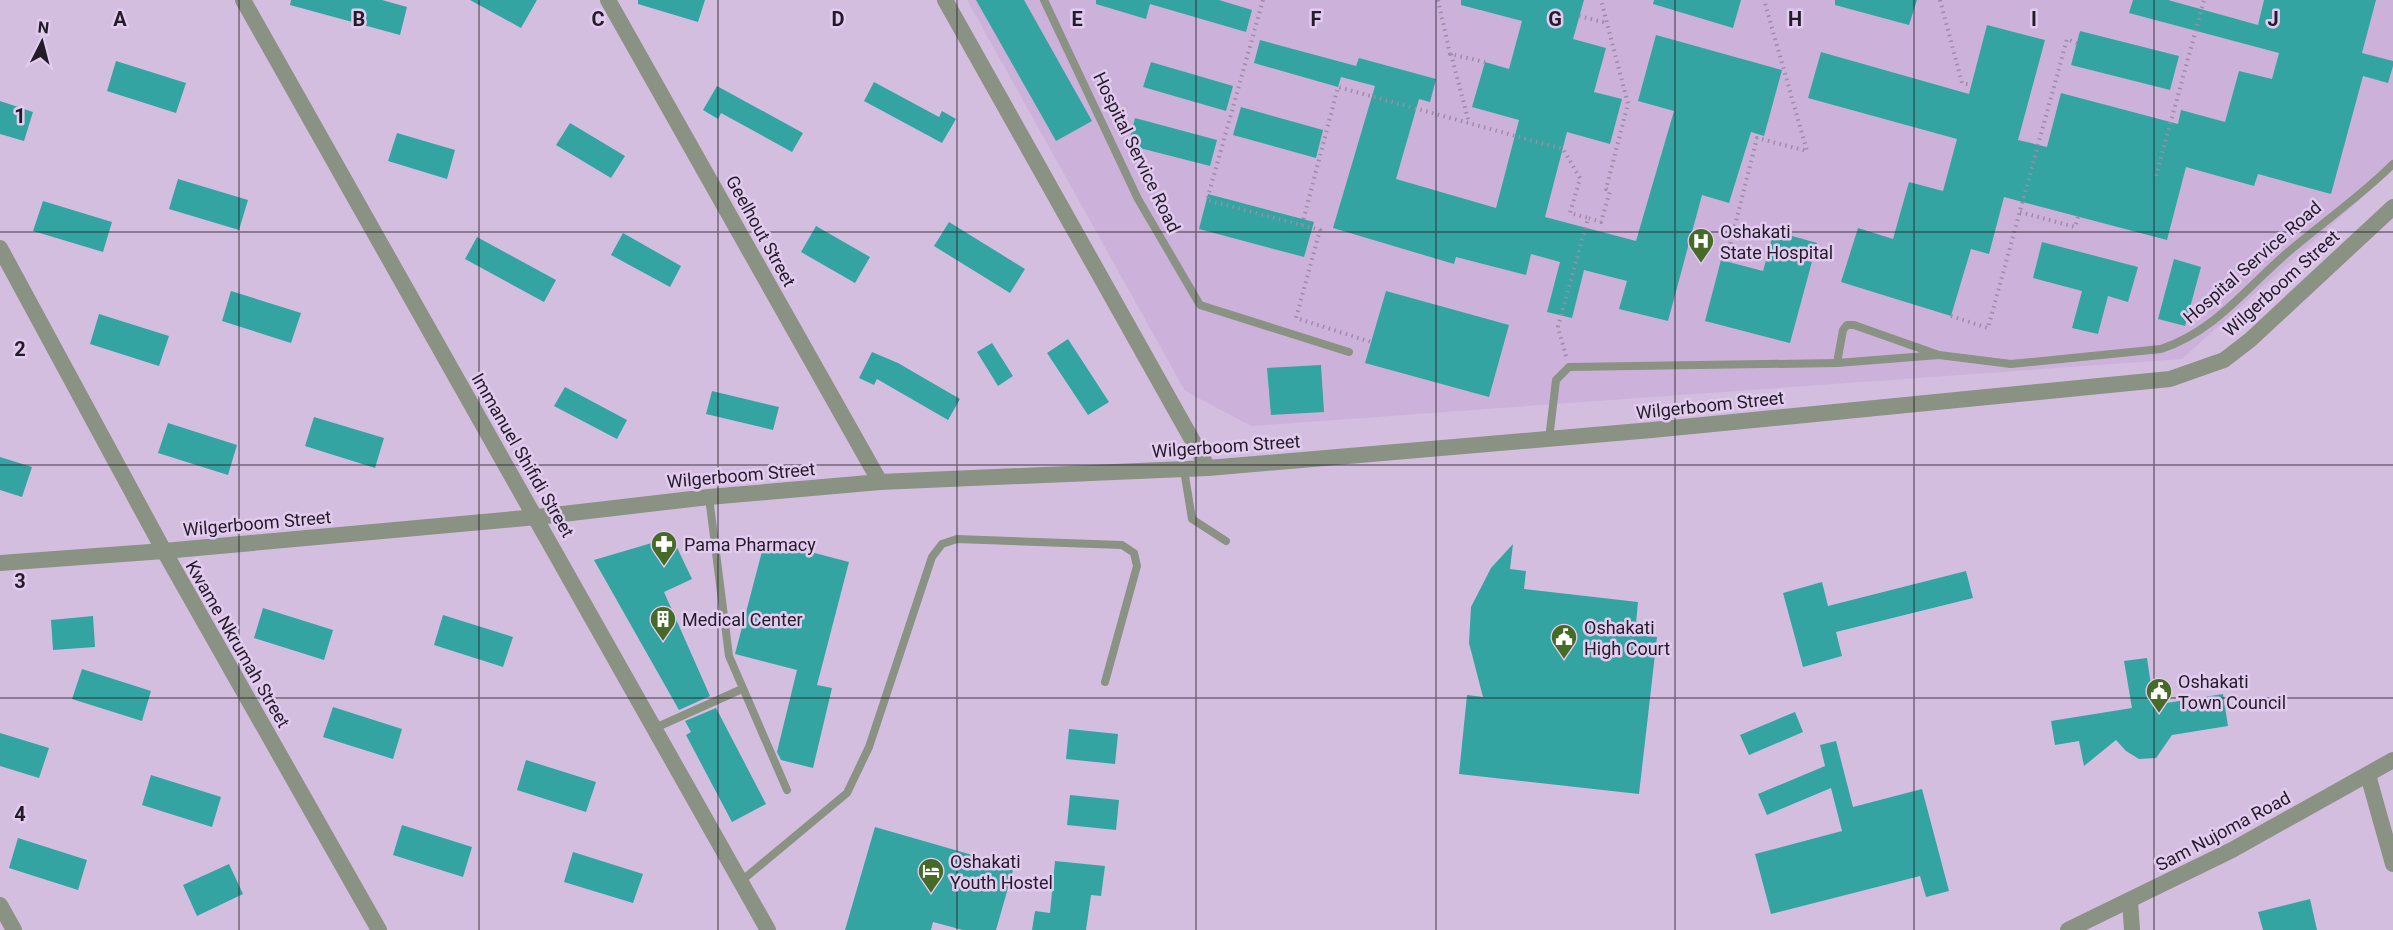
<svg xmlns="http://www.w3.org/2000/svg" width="2393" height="930" viewBox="0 0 2393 930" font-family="Roboto,sans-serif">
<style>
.built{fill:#ccb2da}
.building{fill:#33a4a2}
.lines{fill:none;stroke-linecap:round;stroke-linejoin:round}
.path{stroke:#9d8ba7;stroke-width:4;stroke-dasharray:1.5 4.5;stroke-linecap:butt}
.service{stroke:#899283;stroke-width:8}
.minor{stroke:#899283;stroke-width:16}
.grid{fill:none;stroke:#241b28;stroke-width:1.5;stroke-opacity:0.55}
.labels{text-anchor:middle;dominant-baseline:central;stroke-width:5;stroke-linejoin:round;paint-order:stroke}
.street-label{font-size:18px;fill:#241b28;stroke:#e1cbee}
.poi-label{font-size:18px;fill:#241b28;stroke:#e1cbee;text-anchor:start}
.grid-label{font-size:20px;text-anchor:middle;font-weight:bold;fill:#241b28;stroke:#e1cbee;stroke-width:5;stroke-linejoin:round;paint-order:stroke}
</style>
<rect width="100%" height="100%" fill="#d4bee0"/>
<polygon class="built" points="967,0 2393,0 2393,170 2182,359 1251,426 1185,391"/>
<g class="building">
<polygon points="291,0 382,0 407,7 400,35 290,5"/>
<polygon points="470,0 537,0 521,28"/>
<polygon points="638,0 705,0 698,22 638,4"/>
<polygon points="976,0 1024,0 1092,121 1056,141"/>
<polygon points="1096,0 1219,0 1252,10 1246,32 1150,4 1146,19 1096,4"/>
<polygon points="1461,0 1584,0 1573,39 1606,48 1594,92 1622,99 1610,144 1567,132 1545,217 1636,241 1674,111 1638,101 1656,35 1782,70 1764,136 1751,132 1729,203 1702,195 1668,321 1619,309 1627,281 1584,270 1572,318 1547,312 1560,262 1531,254 1526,275 1456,257 1454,264 1333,228 1375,86 1341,77 1338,87 1254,63 1260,40 1356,66 1359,58 1436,79 1430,102 1419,99 1396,179 1496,208 1519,120 1472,107 1485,62 1509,69 1522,21 1461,5"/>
<polygon points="1654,0 1741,0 1733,28 1653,4"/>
<polygon points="1835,0 1917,0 1909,25 1835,5"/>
<polygon points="2133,0 2168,0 2258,25 2264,0 2376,0 2362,53 2393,61 2393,66 2388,83 2363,76 2331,194 2258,174 2254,186 2186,167 2167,240 2004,197 1989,254 1971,249 1951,316 1841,282 1858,228 1893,239 1909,182 1943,191 1957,139 1808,98 1821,52 1969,94 1987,25 2045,40 2018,140 2047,147 2061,93 2178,124 2181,110 2225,122 2239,71 2272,79 2279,53 2129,13"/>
<polygon points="2080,31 2179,56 2170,90 2071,65"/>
<polygon points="116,61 186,83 176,113 107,91"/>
<polygon points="1151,62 1233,86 1226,111 1143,87"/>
<polygon points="874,82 939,117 942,111 956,119 942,143 864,101"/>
<polygon points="717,86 803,133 792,152 721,113 718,119 703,110"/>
<polygon points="0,101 33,112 24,141 0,134"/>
<polygon points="1241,107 1323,130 1316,158 1233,135"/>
<polygon points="1135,118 1217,140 1210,166 1128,145"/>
<polygon points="570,123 625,156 611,178 556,145"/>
<polygon points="397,133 455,150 447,179 388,161"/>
<polygon points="178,179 248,200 239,230 169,209"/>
<polygon points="1208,194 1314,222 1304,257 1199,229"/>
<polygon points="43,201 112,222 103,252 33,231"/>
<polygon points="949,222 1025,269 1010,293 934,246"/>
<polygon points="816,226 870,257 855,283 801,252"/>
<polygon points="1774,231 1817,243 1790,343 1705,321 1721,260 1763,271"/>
<polygon points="623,233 681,266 670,287 611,255"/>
<polygon points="477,237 556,280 544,302 465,259"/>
<polygon points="2042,242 2138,267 2128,302 2108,296 2098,334 2072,328 2082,291 2033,278"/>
<polygon points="2174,259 2201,267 2185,326 2158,319"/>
<polygon points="231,291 301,313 291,343 222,321"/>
<polygon points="1386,291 1509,325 1489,397 1365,363"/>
<polygon points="99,314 169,336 159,366 90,344"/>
<polygon points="1068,339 1109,402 1088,415 1047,353"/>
<polygon points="992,343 1013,376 998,386 977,352"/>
<polygon points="872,352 898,363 960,399 948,420 877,379 874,385 859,378"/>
<polygon points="1321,365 1324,412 1271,415 1267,368"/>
<polygon points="565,387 627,420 617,439 554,406"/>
<polygon points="712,391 779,407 773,430 706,414"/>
<polygon points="314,417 384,438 375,468 305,446"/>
<polygon points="168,423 237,445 228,475 158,453"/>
<polygon points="0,457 32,467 22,497 0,490"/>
<polygon points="672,537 692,579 664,592 710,696 679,710 594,560"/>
<polygon points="765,540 849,562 817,685 832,688 813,768 781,760 777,752 797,670 735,654"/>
<polygon points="1513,544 1510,569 1526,571 1524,589 1638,602 1635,634 1657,637 1639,794 1459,774 1467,695 1483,697 1469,643 1471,607 1491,568"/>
<polygon points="1966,571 1973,598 1836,632 1842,656 1803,667 1783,593 1822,582 1828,606"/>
<polygon points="263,608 333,630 324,660 254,638"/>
<polygon points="443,615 513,637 503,667 434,645"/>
<polygon points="93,616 95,647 53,650 51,620"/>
<polygon points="2147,658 2154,705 2223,694 2228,726 2172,735 2156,758 2139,759 2126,751 2116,740 2084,766 2079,741 2055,745 2051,721 2132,708 2124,661"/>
<polygon points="82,669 151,691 142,721 72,699"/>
<polygon points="333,707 402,729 393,759 323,737"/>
<polygon points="716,708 766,804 732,822 686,735 691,732 685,721"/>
<polygon points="1795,712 1803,732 1749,755 1740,735"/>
<polygon points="1069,729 1118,734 1115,764 1066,759"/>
<polygon points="0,733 49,748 39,778 0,766"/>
<polygon points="1836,741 1853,807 1922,789 1949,891 1926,897 1920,876 1771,914 1755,854 1842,831 1831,788 1767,815 1758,794 1825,766 1820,745"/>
<polygon points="526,760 596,782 586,812 517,790"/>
<polygon points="151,775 221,797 212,827 142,805"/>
<polygon points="1070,795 1119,800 1116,830 1067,825"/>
<polygon points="402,825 472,847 463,877 393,855"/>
<polygon points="875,827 1014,867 996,930 963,930 933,922 931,930 845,930"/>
<polygon points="18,838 87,860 78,890 9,868"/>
<polygon points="573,852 643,874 633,903 564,882"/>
<polygon points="1055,861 1105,866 1101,896 1091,895 1086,930 1032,930 1035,911 1050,913"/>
<polygon points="229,864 243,894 197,916 183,885"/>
<polygon points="2310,899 2317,930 2263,930 2258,912"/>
</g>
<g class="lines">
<g class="path">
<polyline points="1263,0 1207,200 1320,230 1296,318 1371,342"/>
<polyline points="1438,0 1450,54 1485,62"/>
<polyline points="1940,0 1962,83 1971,85"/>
<polyline points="1579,16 1607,23"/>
<polyline points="1451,54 1469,123"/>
<polyline points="2156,176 2204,0"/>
<polyline points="2020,212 2075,227 2078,217"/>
<polyline points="1302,225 1338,87 1563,149 1580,178 1570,213 1588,218"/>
<polyline points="1726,261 1757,138 1807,151 1764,0"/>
<polyline points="1951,316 1988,328 2067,39 2077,43"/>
<polyline points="1566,356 1558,327 1588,218 1601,222 1610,191 1606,189 1628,104 1601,0"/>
</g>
<g class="service">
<polyline points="1044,0 1138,199 1200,305 1349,352"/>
<path d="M1939,355l-85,-30h-7l-4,5 -6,33 102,-8 72,9 150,-15c54,-18 84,-60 126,-96 35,-30 74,-57 106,-89"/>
<polyline points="1549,439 1556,380 1569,367 1837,363"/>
<polyline points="1184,470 1192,519 1226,541"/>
<polyline points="709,497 729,656 787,790"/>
<polyline points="655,728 742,689"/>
<polyline points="740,882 847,793 869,747 932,557 942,544 957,539 1122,545 1134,553 1137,566 1105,682"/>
</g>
<g class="minor">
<polyline points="243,0 768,930"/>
<polyline points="608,0 880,482"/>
<polyline points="945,0 1208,468"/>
<polyline points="0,248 164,551 379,930"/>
<polyline points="0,563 164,551 537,517 709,497 880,482 1208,468 1652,430 2170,379 2224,360 2250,340 2393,207"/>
<polyline points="2368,775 2393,864"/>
<polyline points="2130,901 2132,930"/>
<polyline points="0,905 14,930"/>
<polyline points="2068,930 2232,850 2393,760"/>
</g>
</g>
<path class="grid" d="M239,0v930M479,0v930M718,0v930M957,0v930M1196,0v930M1436,0v930M1675,0v930M1914,0v930M2154,0v930M0,232h2393M0,465h2393M0,698h2393"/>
<defs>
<g id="hospital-pin" transform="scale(1.35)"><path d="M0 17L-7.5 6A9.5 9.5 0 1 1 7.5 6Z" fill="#456b26" stroke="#e1cbee"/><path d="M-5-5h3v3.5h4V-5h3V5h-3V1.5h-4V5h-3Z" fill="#fff"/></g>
<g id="pharmacy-pin" transform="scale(1.35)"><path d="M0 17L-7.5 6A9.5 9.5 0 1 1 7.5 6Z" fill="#456b26" stroke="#e1cbee"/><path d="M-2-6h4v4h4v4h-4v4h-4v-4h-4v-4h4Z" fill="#fff"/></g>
<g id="building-pin" transform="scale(1.35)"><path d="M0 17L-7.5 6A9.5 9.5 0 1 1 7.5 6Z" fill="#456b26" stroke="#e1cbee"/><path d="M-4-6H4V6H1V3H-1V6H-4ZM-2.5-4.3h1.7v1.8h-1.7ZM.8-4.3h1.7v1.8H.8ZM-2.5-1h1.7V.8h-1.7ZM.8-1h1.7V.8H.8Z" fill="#fff"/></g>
<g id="civic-pin" transform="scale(1.35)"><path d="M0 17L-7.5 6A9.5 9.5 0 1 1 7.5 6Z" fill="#456b26" stroke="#e1cbee"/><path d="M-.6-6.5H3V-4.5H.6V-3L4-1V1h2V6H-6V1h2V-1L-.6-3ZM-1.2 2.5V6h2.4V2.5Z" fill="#fff"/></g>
<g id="hotel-pin" transform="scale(1.35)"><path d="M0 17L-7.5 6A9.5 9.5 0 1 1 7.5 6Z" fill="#456b26" stroke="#e1cbee"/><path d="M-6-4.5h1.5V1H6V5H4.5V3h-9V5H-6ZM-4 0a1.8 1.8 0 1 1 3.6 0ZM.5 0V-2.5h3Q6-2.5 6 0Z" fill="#fff"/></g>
</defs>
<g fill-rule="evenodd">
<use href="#hospital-pin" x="1701" y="241"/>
<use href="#pharmacy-pin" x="664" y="544"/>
<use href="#building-pin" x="663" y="619"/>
<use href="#civic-pin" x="1564" y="637"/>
<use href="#civic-pin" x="2159" y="691"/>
<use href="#hotel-pin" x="931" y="871"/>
</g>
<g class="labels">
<g class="street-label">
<text transform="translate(1137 152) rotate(64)">Hospital Service Road</text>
<text transform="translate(761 231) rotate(61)">Geelhout Street</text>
<text transform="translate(2252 262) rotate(-41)">Hospital Service Road</text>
<text transform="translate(2281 283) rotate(-42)">Wilgerboom Street</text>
<text transform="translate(1710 405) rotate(-6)">Wilgerboom Street</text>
<text transform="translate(1226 446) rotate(-4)">Wilgerboom Street</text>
<text transform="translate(523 455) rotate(60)">Immanuel Shifidi Street</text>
<text transform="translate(741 475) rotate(-5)">Wilgerboom Street</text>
<text transform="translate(257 523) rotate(-5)">Wilgerboom Street</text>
<text transform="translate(238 644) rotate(60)">Kwame Nkrumah Street</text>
<text transform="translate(2223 831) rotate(-28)">Sam Nujoma Road</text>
</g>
<g class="poi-label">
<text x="1720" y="231">Oshakati<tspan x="1720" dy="21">State Hospital</tspan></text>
<text x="684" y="544">Pama Pharmacy</text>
<text x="682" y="619">Medical Center</text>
<text x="1584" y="627">Oshakati<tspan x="1584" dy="21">High Court</tspan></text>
<text x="2178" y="681">Oshakati<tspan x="2178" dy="21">Town Council</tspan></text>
<text x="950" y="861">Oshakati<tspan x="950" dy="21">Youth Hostel</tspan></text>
</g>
</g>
<g class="grid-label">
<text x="120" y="26">A</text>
<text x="359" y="26">B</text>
<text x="598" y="26">C</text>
<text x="838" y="26">D</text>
<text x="1077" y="26">E</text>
<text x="1316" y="26">F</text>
<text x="1555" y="26">G</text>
<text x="1795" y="26">H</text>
<text x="2034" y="26">I</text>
<text x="2273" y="26">J</text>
<text x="20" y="123">1</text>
<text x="20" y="356">2</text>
<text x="20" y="588">3</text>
<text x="20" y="821">4</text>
</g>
<g transform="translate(42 42) rotate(6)" stroke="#e1cbee" stroke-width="4.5" paint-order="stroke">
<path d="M0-4.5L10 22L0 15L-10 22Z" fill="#241b28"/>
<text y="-9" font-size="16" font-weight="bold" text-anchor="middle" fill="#241b28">N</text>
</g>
</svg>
